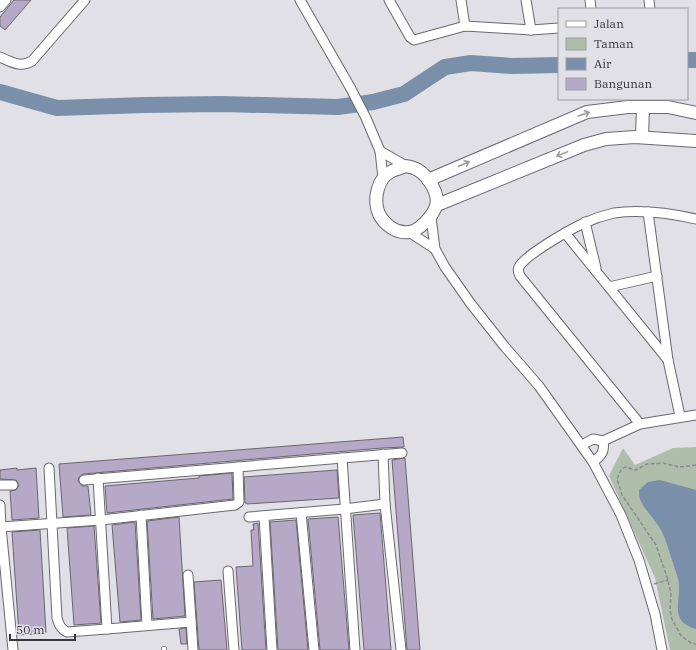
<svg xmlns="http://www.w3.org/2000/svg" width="696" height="650" viewBox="0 0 696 650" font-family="'IBM Plex Serif',serif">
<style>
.green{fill:#aebeab}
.water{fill:#7a8fa9}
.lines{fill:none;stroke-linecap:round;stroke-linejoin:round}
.river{stroke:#7a8fa9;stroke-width:16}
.building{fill:#b6a9c8;stroke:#69666d}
.service-casing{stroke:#6a686e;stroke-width:6}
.minor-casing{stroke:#6a686e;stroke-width:11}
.tertiary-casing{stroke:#6a686e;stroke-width:14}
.path{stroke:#8c8b90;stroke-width:1.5;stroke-dasharray:4 2;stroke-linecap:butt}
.service{stroke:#fff;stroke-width:4.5}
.minor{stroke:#fff;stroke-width:9}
.tertiary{stroke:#fff;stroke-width:12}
.oneway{stroke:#9b9a9c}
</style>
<rect width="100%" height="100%" fill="#e2e0e7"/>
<polygon class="green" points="696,447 696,650 670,650 655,578 609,476 623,448 635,465 673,448"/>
<path class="water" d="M660,480l36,10v139c-31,-9 -11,-32 -19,-54 -5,-14 -9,-30 -15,-43 -5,-11 -18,-22 -22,-33 -1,-3 -1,-6 -1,-9l9,-8z"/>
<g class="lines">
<g class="river">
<polyline points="687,60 696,60"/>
<polyline points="0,92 57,108 145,105 221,104 338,107 373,102 404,94 445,67 471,63 512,66 559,65"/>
</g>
</g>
<g class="building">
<polygon points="14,0 31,0 5,30 0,26 0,17"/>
<polygon points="403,437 404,447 382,448 83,474 79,477 78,481 82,486 88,486 91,515 63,517 59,464"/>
<polygon points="405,458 406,471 420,650 407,650 406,637 392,460"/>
<polygon points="17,468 17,470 36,468 39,518 12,520 10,491 16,490 19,485 16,480 0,479 0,470"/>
<polygon points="337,470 339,498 247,504 247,503 245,503 244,477"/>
<polygon points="232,473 233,499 107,513 105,486 199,478 199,476"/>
<polygon points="380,513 391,650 364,650 353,515"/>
<polygon points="179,517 185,616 153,619 147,521"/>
<polygon points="338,517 349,650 320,650 308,519"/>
<polygon points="296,520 308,650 278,650 270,522"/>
<polygon points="135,522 141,620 120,622 112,525"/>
<polygon points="258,523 266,650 242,650 236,567 253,566 251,530 254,530 253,524"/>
<polygon points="94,526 101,623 74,625 67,528"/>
<polygon points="40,530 46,633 19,635 12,532"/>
<polygon points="221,580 227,650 199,650 194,582"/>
<polygon points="186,628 187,644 181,644 179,629"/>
</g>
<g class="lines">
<g class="service-casing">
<polyline id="service" points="164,649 164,650"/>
</g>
<g class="minor-casing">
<g id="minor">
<polyline points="300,0 350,87 366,118 380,151 383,178"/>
<polyline points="389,0 410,37 414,40 465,26 531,30 559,28"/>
<polyline points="461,0 465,26"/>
<polyline points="526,0 531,30"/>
<polyline points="590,0 591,9"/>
<polyline points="649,0 650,9"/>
<polyline points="0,7 6,0"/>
<path d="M0,57c12,5 20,11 32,4l53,-61"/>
<polyline points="380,151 406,166"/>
<polyline points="648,212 668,360 680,416"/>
<polyline points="431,217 435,249 445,267 471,304 505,347 539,386 593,462 621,515 639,560 655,614 662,650"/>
<polyline points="585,222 596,268"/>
<polyline points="409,232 435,249"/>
<polyline points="565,233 668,360"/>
<polyline points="609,287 657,276"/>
<path d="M640,424l-120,-148c-1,-3 -3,-5 -1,-9 6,-12 52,-38 65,-44 9,-4 21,-8 30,-10 28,-4 55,0 82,6"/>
<polyline points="582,445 593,439 603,441 640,424 696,415"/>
<polyline points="383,454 385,504 401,650"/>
<polyline points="342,458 355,650"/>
<path d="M593,462c8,-6 12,-10 10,-21"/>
<path d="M49,468l8,150c2,7 4,11 10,14l40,-3"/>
<polyline points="98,478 107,629 191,622"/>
<polyline points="84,480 402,453"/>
<polyline points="0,485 13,485"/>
<polyline points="0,505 1,527 13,650"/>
<polyline points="301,513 314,650"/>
<polyline points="141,515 147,625"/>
<polyline points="264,516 272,650"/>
<polyline points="249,517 344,509 385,504"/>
<polyline points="0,527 101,520 235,505 239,502 238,467"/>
<polyline points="228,571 234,650"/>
<polyline points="188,575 193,650"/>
</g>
</g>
<g class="tertiary-casing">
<g id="tertiary">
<polyline points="642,137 643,107"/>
<path d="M406,166c4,1 9,2 12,4 10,6 22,24 18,36 -3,10 -17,25 -27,26 -13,2 -25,-8 -30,-18 -6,-14 -2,-36 13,-43 4,-2 10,-3 14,-5z"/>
<polyline points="428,180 587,112 628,107 668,107 696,113"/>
<polyline points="437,205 584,145 606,139 635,137 696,141"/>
</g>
</g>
<g class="path">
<polyline points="696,465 679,467 663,463 647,464 636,470 625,467 621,470 617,479 622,495 656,545 668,580 671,594 670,610 672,619 681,636 691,643 696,644"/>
<polyline points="654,584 668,580"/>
</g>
<use href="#service" class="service"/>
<use href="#minor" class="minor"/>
<use href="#tertiary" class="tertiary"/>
</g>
<defs><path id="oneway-shaft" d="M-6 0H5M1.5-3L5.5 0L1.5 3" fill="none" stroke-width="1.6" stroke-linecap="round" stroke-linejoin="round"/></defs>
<g class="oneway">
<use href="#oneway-shaft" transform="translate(584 114) rotate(-19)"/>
<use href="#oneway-shaft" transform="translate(562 154) rotate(158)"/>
<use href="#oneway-shaft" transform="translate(464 164) rotate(-23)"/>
</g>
<rect x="558" y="8" width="130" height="92" fill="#e2e0e7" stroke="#9e9ca1"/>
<rect x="566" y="21" width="20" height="6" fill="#ffffff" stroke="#9e9ca1"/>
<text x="594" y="28" font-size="12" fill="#373639">Jalan</text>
<rect x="566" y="38" width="20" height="12" fill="#aebeab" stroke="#9e9ca1"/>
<text x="594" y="48" font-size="12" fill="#373639">Taman</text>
<rect x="566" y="58" width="20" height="12" fill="#7a8fa9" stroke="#9e9ca1"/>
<text x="594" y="68" font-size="12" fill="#373639">Air</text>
<rect x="566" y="78" width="20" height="12" fill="#b6a9c8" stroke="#9e9ca1"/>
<text x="594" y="88" font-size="12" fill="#373639">Bangunan</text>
<path d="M10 634v6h65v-6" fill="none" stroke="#373639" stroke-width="2"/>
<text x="16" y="634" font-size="12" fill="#373639" stroke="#e2e0e7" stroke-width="3" paint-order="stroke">50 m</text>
</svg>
